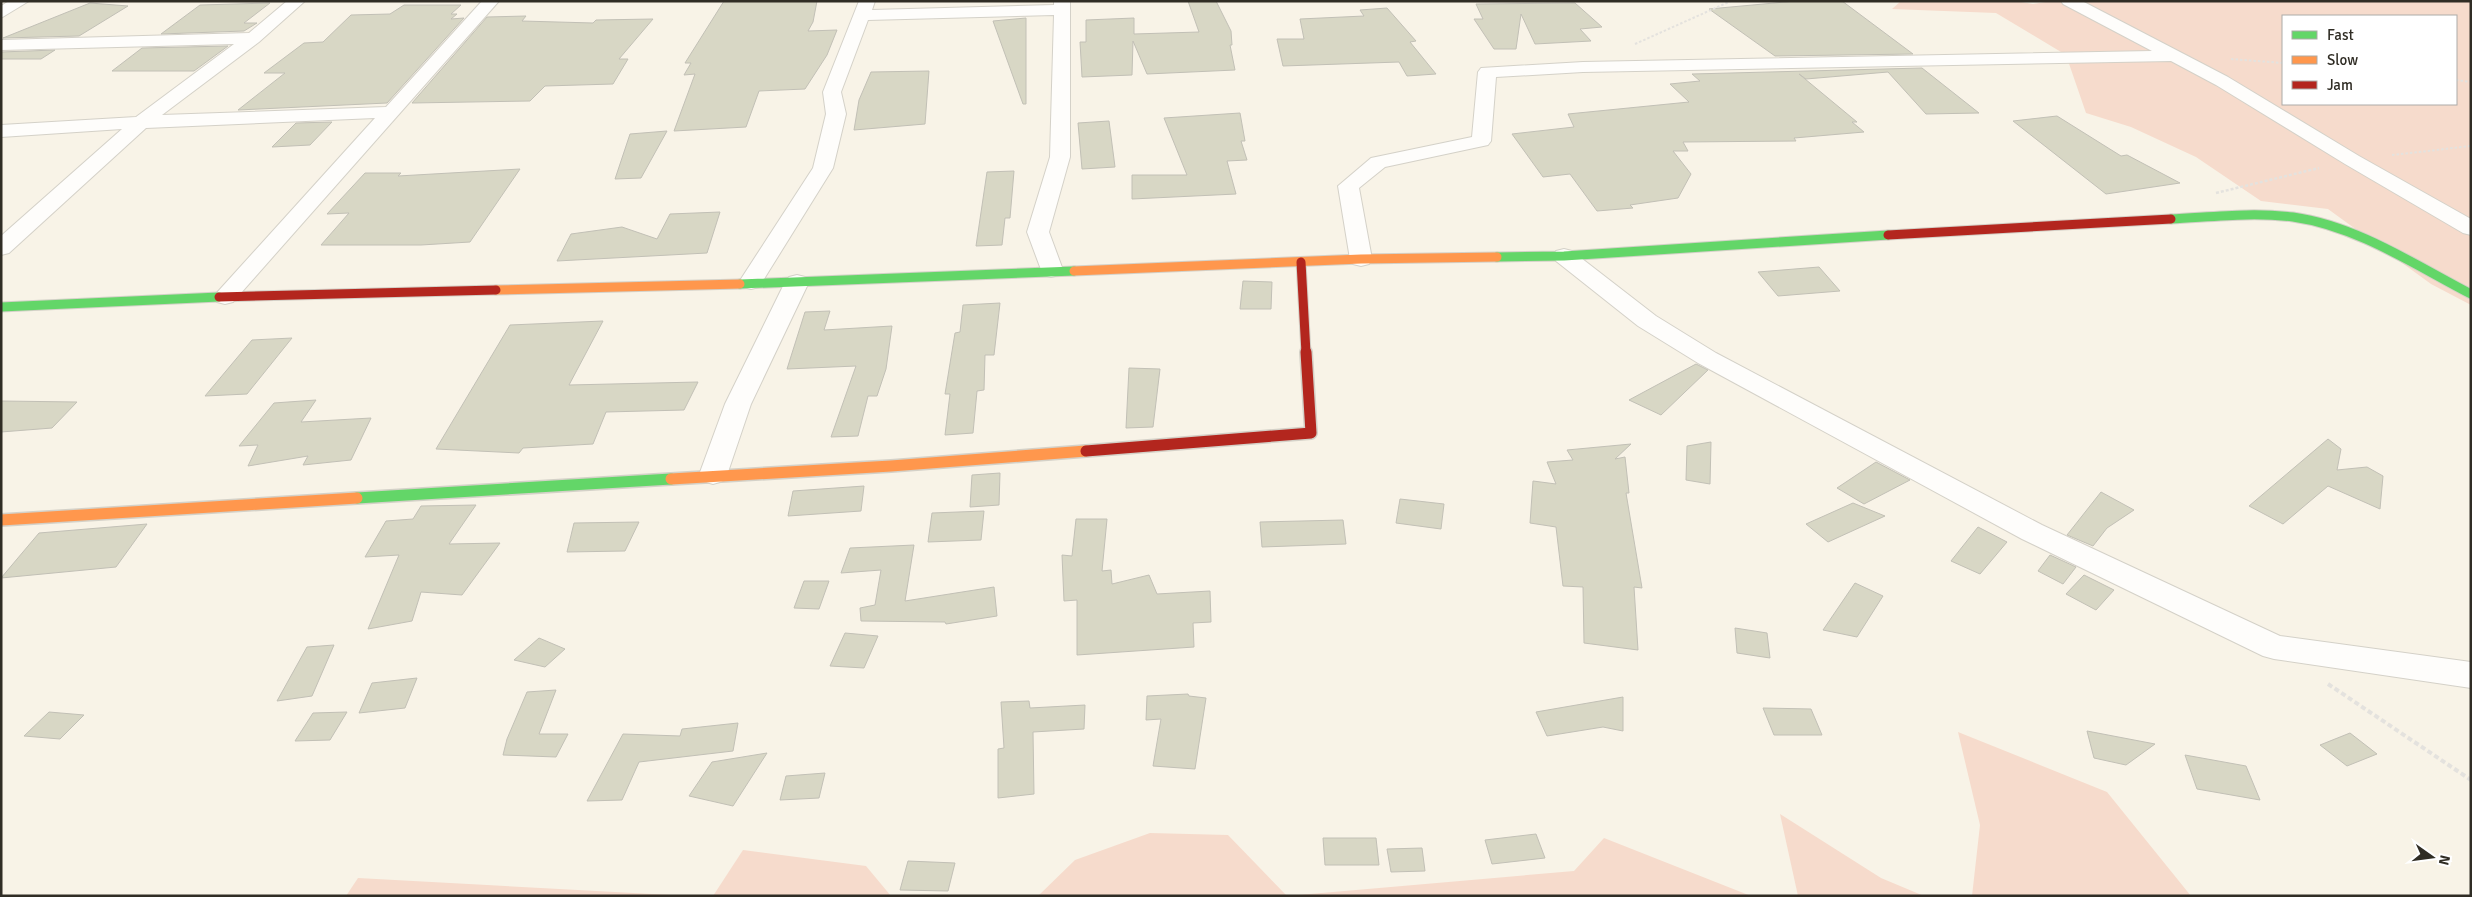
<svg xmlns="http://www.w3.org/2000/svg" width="2472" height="897" viewBox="0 0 2472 897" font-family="Signika,sans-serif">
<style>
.green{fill:#f6dbcc;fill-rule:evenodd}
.building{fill:#d8d7c5;stroke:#c2c0b6}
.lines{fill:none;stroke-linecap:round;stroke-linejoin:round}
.street-casing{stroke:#d4d1c8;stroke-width:2}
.fast-far1-casing{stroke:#d4d1c8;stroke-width:11}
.fast-casing{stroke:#d4d1c8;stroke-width:14}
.slow-far1-casing{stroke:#d4d1c8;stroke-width:11}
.slow-casing{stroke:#d4d1c8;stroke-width:14}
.jam-far1-casing{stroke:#d4d1c8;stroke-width:11}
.jam-casing{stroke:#d4d1c8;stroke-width:14}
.path-far2{stroke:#e4e2de;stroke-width:2;stroke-dasharray:2.5 2;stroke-linecap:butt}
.path-far1{stroke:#e4e2de;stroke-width:2.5;stroke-dasharray:3 2;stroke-linecap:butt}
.path{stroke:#e4e2de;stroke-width:4;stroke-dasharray:5 3;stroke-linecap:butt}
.street{fill:#fefdfb;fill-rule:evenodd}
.fast-far1{stroke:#63d668;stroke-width:9}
.fast{stroke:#63d668;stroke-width:11}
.slow-far1{stroke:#ff974d;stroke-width:9}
.slow{stroke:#ff974d;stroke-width:11}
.jam-far1{stroke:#b3261e;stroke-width:9}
.jam{stroke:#b3261e;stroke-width:11}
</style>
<rect width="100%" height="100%" fill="#f8f3e7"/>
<g class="green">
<path d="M1901,1h114l18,3 19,-3h419v304l-40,-21 -103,-75 -67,-8 -65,-44 -65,-30 -45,-14 -20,-58 -70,-42 -104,-4zM2283,16h173v88h-173z"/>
<polygon points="1958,732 2107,792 2191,896 1972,896 1980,825"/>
<polygon points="1780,814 1881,878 1924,896 1798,896"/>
<polygon points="1150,833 1228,835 1287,896 1574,871 1604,838 1751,896 1038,896 1075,860"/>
<polygon points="743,850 866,866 891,896 713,896"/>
<polygon points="358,878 689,896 346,896"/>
</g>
<g class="building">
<polygon points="724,1 817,1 813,22 808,31 837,30 827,55 805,89 759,91 746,127 674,131 695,74 684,75 691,63 685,63"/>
<polygon points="1188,1 1216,1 1231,31 1232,45 1230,45 1235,70 1147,74 1133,41 1132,75 1082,77 1080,42 1086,42 1086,20 1134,18 1134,34 1199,32"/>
<polygon points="1796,1 1842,1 1913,54 1775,56 1709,9"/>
<polygon points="90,3 128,6 79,36 3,38"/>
<polygon points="270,3 244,23 257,23 244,31 161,34 200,5"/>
<polygon points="1575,3 1602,27 1580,29 1591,41 1535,44 1521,14 1516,49 1494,49 1474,19 1483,19 1476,4"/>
<polygon points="404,5 461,5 451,14 457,14 451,19 464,18 387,103 238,110 285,73 264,73 304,43 323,42 351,15 390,14"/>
<polygon points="1387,8 1416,41 1410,42 1436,74 1407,76 1399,62 1283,66 1277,39 1304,39 1300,19 1364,16 1360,10"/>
<polygon points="526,16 522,21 593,23 596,20 653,19 619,59 628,59 613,84 545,86 530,101 412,103 487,17"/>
<polygon points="1026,18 1026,104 1023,104 993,21"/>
<polygon points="228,46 194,71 112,71 142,48"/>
<polygon points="55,50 41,59 1,59 1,52"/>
<polygon points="1922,68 1979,113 1926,114 1888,72 1806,79 1799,74 1857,122 1852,122 1864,132 1794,138 1796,141 1683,142 1688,151 1673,151 1691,174 1678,198 1630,205 1633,208 1597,211 1570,174 1543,177 1512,134 1574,127 1568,114 1689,102 1670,84 1700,81 1692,74"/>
<polygon points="929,71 925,124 854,130 859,100 871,72"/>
<polygon points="1240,113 1245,141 1241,141 1247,160 1227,161 1236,194 1132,199 1132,175 1187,175 1164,118"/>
<polygon points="2057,116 2121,156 2127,155 2180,183 2106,194 2013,121"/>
<polygon points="1109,121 1115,167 1082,169 1078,123"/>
<polygon points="332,122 310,145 272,147 296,123"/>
<polygon points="667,131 641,178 615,179 630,134"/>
<polygon points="520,169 470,242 421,245 321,245 349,213 327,214 365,173 401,173 398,176"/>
<polygon points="1014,171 1010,218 1005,218 1002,245 976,246 987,172"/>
<polygon points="720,212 707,253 557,261 571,234 622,227 657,239 670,214"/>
<polygon points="1819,267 1840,291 1778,296 1758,272"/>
<polygon points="1243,281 1272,282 1271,309 1240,309"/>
<polygon points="1000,303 994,355 985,355 984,390 977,391 973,433 945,435 950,394 945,394 955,333 960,332 963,305"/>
<polygon points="830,311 824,330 892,326 886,369 877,396 868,396 858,436 831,437 856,366 787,369 805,312"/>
<polygon points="603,321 569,385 698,382 684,410 606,412 593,444 523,448 519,453 436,449 510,325"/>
<polygon points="292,338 247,394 205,396 252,340"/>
<polygon points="1696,364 1708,370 1661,415 1629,400"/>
<polygon points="1129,368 1160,369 1153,427 1126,428"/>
<polygon points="316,400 301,422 371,418 351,460 303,465 308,456 248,466 258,445 239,446 274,403"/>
<polygon points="1,401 77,402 52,428 1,432"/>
<polygon points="2328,439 2341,449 2337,470 2367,467 2383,476 2380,509 2328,486 2283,524 2249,506"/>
<polygon points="1711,442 1710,484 1686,480 1687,446"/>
<polygon points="1631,444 1615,459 1625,457 1629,493 1626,493 1642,588 1634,587 1638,650 1584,643 1583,587 1563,586 1556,527 1530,523 1533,481 1556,484 1547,462 1573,460 1567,450"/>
<polygon points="1876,462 1910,480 1864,504 1837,488"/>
<polygon points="1000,473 999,505 970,507 972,475"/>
<polygon points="864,486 861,511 788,516 793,491"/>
<polygon points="2101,492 2134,510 2107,528 2093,546 2067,535"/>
<polygon points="1400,499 1444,504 1441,529 1396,523"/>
<polygon points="1853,503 1885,516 1828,542 1806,524"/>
<polygon points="476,505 449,544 500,543 462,595 421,592 412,621 368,629 399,555 365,557 386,521 413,519 421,506"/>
<polygon points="984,511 981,540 928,542 932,513"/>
<polygon points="1076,519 1107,519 1102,571 1111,570 1112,584 1149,575 1157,594 1210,591 1211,622 1193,623 1194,647 1077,655 1077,600 1064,601 1062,555 1072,556"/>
<polygon points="1343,520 1346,544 1262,547 1260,522"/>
<polygon points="639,522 625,551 567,552 574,523"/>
<polygon points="147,524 116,567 1,578 39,533"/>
<polygon points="1978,527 2007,542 1980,574 1951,561"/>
<polygon points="914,545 905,601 994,587 997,616 946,624 945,622 861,621 860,608 875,605 881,570 841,573 850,548"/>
<polygon points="2050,555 2076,567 2063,584 2038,571"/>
<polygon points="2084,575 2114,590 2096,610 2066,594"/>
<polygon points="804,581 829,581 819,609 794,608"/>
<polygon points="1855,583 1883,596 1857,637 1823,630"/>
<polygon points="1735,628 1767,633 1770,658 1737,653"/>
<polygon points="845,633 878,636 864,668 830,666"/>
<polygon points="539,638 565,649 545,667 514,660"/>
<polygon points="334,645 312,696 277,701 307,647"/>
<polygon points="417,678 405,708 359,713 372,683"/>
<polygon points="556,690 539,734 568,734 556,757 503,755 507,739 527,692"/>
<polygon points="1188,694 1189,696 1206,698 1195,769 1153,766 1161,719 1146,720 1147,696"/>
<polygon points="1623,697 1623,731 1603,727 1547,736 1536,712"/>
<polygon points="1029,701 1030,708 1085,705 1084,729 1033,732 1034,794 998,798 998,749 1004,748 1001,702"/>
<polygon points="1763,708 1811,709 1822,735 1774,735"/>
<polygon points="49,712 84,715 60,739 24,736"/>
<polygon points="347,712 330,740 295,741 313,713"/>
<polygon points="738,723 733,751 639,762 622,800 587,801 623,734 680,736 682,729"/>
<polygon points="2087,731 2155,744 2126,765 2094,758"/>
<polygon points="2350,733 2377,754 2347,766 2320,745"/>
<polygon points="767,753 733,806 689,796 712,762"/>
<polygon points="2185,755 2246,766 2260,800 2197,789"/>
<polygon points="825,773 819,798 780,800 786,776"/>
<polygon points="1536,834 1545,858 1492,864 1485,840"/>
<polygon points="1323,838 1376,838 1379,865 1325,865"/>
<polygon points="1422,848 1425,871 1391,872 1387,849"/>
<polygon points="908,861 955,863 948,891 900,890"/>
</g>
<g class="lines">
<g class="street-casing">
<g id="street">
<polygon points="9,1 29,1 1,18 1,6"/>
<polygon points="287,1 305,1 259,42 162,115 386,107 482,1 499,1 233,302 225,304 217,302 213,297 375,118 146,128 9,253 1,255 1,236 122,129 1,137 1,125 136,117 234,44 1,50 1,40 249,33"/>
<polygon points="859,1 875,1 872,10 1054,5 1054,1 1070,1 1070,157 1049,232 1063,270 1059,275 1051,277 1043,275 1027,232 1050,157 1054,15 868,20 841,92 846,114 833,168 759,287 751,289 743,287 739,282 813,168 826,114 823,92"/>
<polygon points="2061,1 2082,1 2228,77 2359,156 2471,219 2471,235 2463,233 2345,164 2216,85 2171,61 1583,72 1496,77 1491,141 1488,145 1385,167 1359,188 1372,259 1369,264 1361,266 1353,264 1350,259 1338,186 1371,158 1472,137 1478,72 1481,68 1583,62 2152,51 2063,4"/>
<polygon points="1564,249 1572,251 1656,316 1716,353 2042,525 2280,636 2471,662 2471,688 2274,659 2263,656 2022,539 1698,363 1638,326 1556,261 1553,256 1556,251"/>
<polygon points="797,275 805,277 809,282 751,404 727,475 723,481 713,484 703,481 699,475 725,404 785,282 789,277"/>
</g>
</g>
<g class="fast-far1-casing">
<g id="fast-far1">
<path d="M2171,219c41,-2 81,-7 122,-2 64,9 122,48 178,77"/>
<polyline points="1497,257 1564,256 1888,235"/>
<polyline points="740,284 1074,271"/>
<polyline points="1,307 219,297"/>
</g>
</g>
<g class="fast-casing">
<polyline id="fast" points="357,498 671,479"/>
</g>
<g class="slow-far1-casing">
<g id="slow-far1">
<polyline points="1074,271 1361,259 1497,257"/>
<polyline points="496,290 740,284"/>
</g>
</g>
<g class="slow-casing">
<g id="slow">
<polyline points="671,479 891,466 1086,451"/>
<polyline points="1,520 357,498"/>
</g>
</g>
<g class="jam-far1-casing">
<g id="jam-far1">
<polyline points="1888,235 2171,219"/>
<polyline points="1301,262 1306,353"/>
<polyline points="219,297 496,290"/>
</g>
</g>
<g class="jam-casing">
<polyline id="jam" points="1086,451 1311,433 1306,352"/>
</g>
<g class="path-far2">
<polyline points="1635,44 1731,1"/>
<polyline points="2231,59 2283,63"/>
<polyline points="2456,80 2471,82"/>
<polyline points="2392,155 2471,146"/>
</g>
<polyline class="path-far1" points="2216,193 2319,168"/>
<polyline class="path" points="2328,684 2471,780"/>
<use href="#street" class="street"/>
<use href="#fast-far1" class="fast-far1"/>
<use href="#fast" class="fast"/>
<use href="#slow-far1" class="slow-far1"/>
<use href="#slow" class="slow"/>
<use href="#jam-far1" class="jam-far1"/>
<use href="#jam" class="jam"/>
</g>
<rect width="2472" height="897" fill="none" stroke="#302d25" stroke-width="5"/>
<rect x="2282" y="15" width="175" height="90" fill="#ffffff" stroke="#acaba8"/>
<rect x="2292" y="31" width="25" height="8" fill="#63d668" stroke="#acaba8"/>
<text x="2327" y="40" font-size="15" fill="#302d25">Fast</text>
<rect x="2292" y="56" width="25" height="8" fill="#ff974d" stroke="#acaba8"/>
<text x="2327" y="65" font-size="15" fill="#302d25">Slow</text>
<rect x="2292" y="81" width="25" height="8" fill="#b3261e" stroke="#acaba8"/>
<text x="2327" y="90" font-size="15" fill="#302d25">Jam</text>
<g transform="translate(2432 857) rotate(104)" stroke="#ffffff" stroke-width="4" paint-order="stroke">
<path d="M0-4L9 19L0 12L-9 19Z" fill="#302d25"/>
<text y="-8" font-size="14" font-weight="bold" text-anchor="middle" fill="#302d25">N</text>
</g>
</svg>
